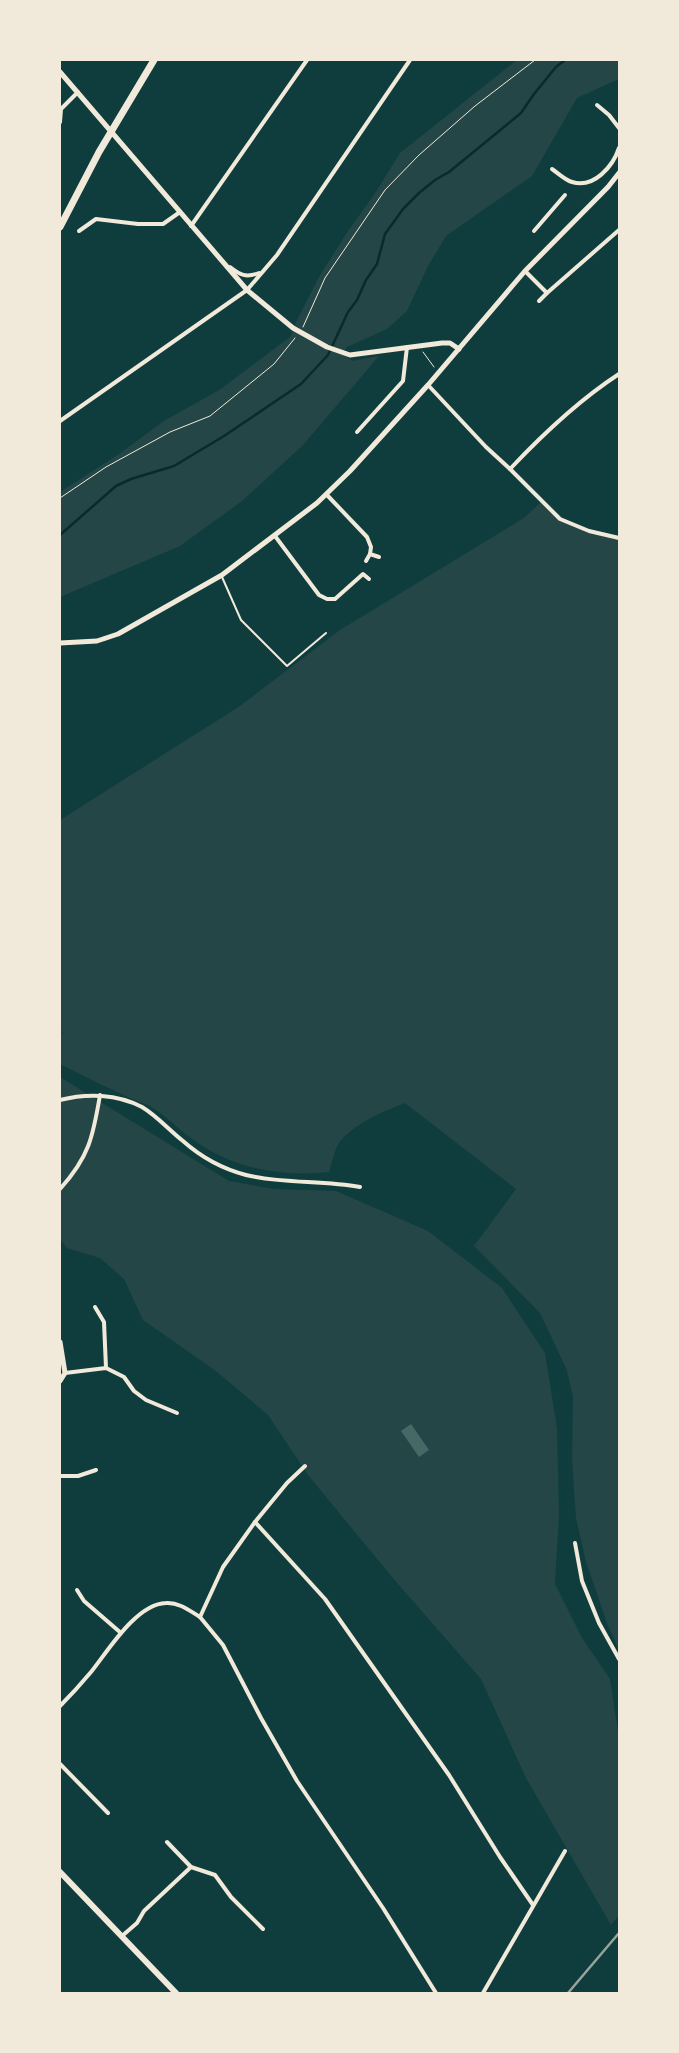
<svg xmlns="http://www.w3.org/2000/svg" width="679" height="2053" viewBox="0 0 679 2053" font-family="'Archivo Narrow',sans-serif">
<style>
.green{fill:#244646}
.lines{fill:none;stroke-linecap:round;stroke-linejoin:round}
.stream{stroke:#0a2a2b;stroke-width:2.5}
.building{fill:#486865}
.path{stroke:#f1e9da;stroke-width:1}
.service{stroke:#f1e9da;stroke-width:2}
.minor{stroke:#f1e9da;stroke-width:4}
.tertiary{stroke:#f1e9da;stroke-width:5}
.primary{stroke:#f1e9da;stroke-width:6}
.trunk{stroke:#f1e9da;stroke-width:7}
.rail{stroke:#97a49c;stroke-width:2.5}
</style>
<rect width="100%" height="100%" fill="#0f3d3e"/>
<g class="green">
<polygon points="517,60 619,60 619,79 577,98 532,176 446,236 428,266 407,311 387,329 347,347 342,353 352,361 379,356 303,445 242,501 180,546 60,597 60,492 119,454 164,421 221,389 291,336 293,328 319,277 346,234 374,195 400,153"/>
<path d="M542,501l18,18 29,12 30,7v1112l-11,-24 -22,-64 -10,-44 -4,-58 1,-64 -7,-28 -26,-55 -66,-67 42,-57 -111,-86c-22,8 -47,19 -64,37 -6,7 -9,23 -12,32 -45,5 -94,-3 -131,-29 -16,-10 -29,-25 -45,-35 -6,-4 -15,-6 -21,-9 -24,-11 -48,-23 -72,-35v-32l5,1 -5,-2v-211l180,-114 100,-76 184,-112z"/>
<polygon points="60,1077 229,1181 274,1189 336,1191 428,1231 502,1288 545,1353 557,1428 559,1515 555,1584 582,1638 610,1679 619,1738 619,1915 611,1925 526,1778 481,1679 392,1577 308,1475 268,1415 216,1371 143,1320 124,1279 100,1258 67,1248 60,1239"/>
</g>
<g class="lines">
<polyline class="stream" points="60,535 116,486 131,479 174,466 224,436 301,384 328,355 348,312 357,300 366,280 377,264 385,234 403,209 419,193 435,180 449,172 521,113 534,94 556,67 565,60"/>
</g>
<polygon class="building" points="411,1424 429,1450 419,1457 401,1431"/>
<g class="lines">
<g class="path">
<polyline points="303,327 325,278 385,190 419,155 475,106 535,60"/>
<polyline points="423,352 434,367"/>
<polyline points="60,498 106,467 170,432 210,416 274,364 295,338"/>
</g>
<polyline class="service" points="222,577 241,620 287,666 326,633"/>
<g class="minor">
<polyline points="597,105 609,115 619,128"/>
<polyline points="60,122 61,109 78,92"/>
<path d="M552,169c6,4 13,11 20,13 22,7 41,-16 47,-34"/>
<polyline points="191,226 307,60"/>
<polyline points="79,231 96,219 138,224 163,224 180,212"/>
<polyline points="534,231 565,195"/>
<path d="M230,267c10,8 16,11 29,6"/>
<polyline points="525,271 547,293 619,230"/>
<polyline points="539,301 547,293"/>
<polyline points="428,385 486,447 510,469 560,519 589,531 619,538"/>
<polyline points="60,421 247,290 277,255 410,60"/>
<polyline points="357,432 403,381 407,347"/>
<path d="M510,469c33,-35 69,-69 109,-95"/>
<polyline points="327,495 367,537 371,547 370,554 379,557"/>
<polyline points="275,536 319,595 327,599 335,599 363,574 369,579"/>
<polyline points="366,561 370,554"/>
<path d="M60,1100c27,-7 57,-6 82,7 15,9 27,23 41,34 18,16 40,28 63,34 37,9 77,5 114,12"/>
<path d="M60,1189c29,-32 33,-52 40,-94"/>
<polyline points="95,1307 104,1322 106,1368"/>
<polyline points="65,1373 106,1368 124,1377 134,1391 146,1400 177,1413"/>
<polyline points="60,1476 78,1476 96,1470"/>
<polyline points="255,1522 325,1599 449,1775 500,1857 533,1905"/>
<polyline points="575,1543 582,1581 599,1623 619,1659"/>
<polyline points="77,1590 84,1601 121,1633"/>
<polyline points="200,1617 223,1645 261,1718 297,1781 383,1908 436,1993"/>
<path d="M60,1706c11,-11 21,-22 31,-34 17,-21 45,-68 75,-69 13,-1 24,8 34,14l23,-50 32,-45 32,-39 18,-17"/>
<polyline points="60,1764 108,1813"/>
<polyline points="167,1842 191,1867 215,1875 231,1897 263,1929"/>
<polyline points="122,1936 137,1923 144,1911 191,1867"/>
<polyline points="483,1993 565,1851"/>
</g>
<g class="tertiary">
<polyline points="60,72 247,290 293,328 327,347 350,355 442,343 450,343 459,349"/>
<polyline points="60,643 97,641 118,634 222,575 317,503 350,471 428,385 525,271 608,187 619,173"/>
<polyline points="60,1342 65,1373 60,1381"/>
</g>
<polyline class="primary" points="60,1872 176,1993"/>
<polyline class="trunk" points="60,227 99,152 154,60"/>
<polyline class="rail" points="568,1993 619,1933"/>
</g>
<rect width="679" height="2053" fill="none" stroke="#f1e9da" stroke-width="122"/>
</svg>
